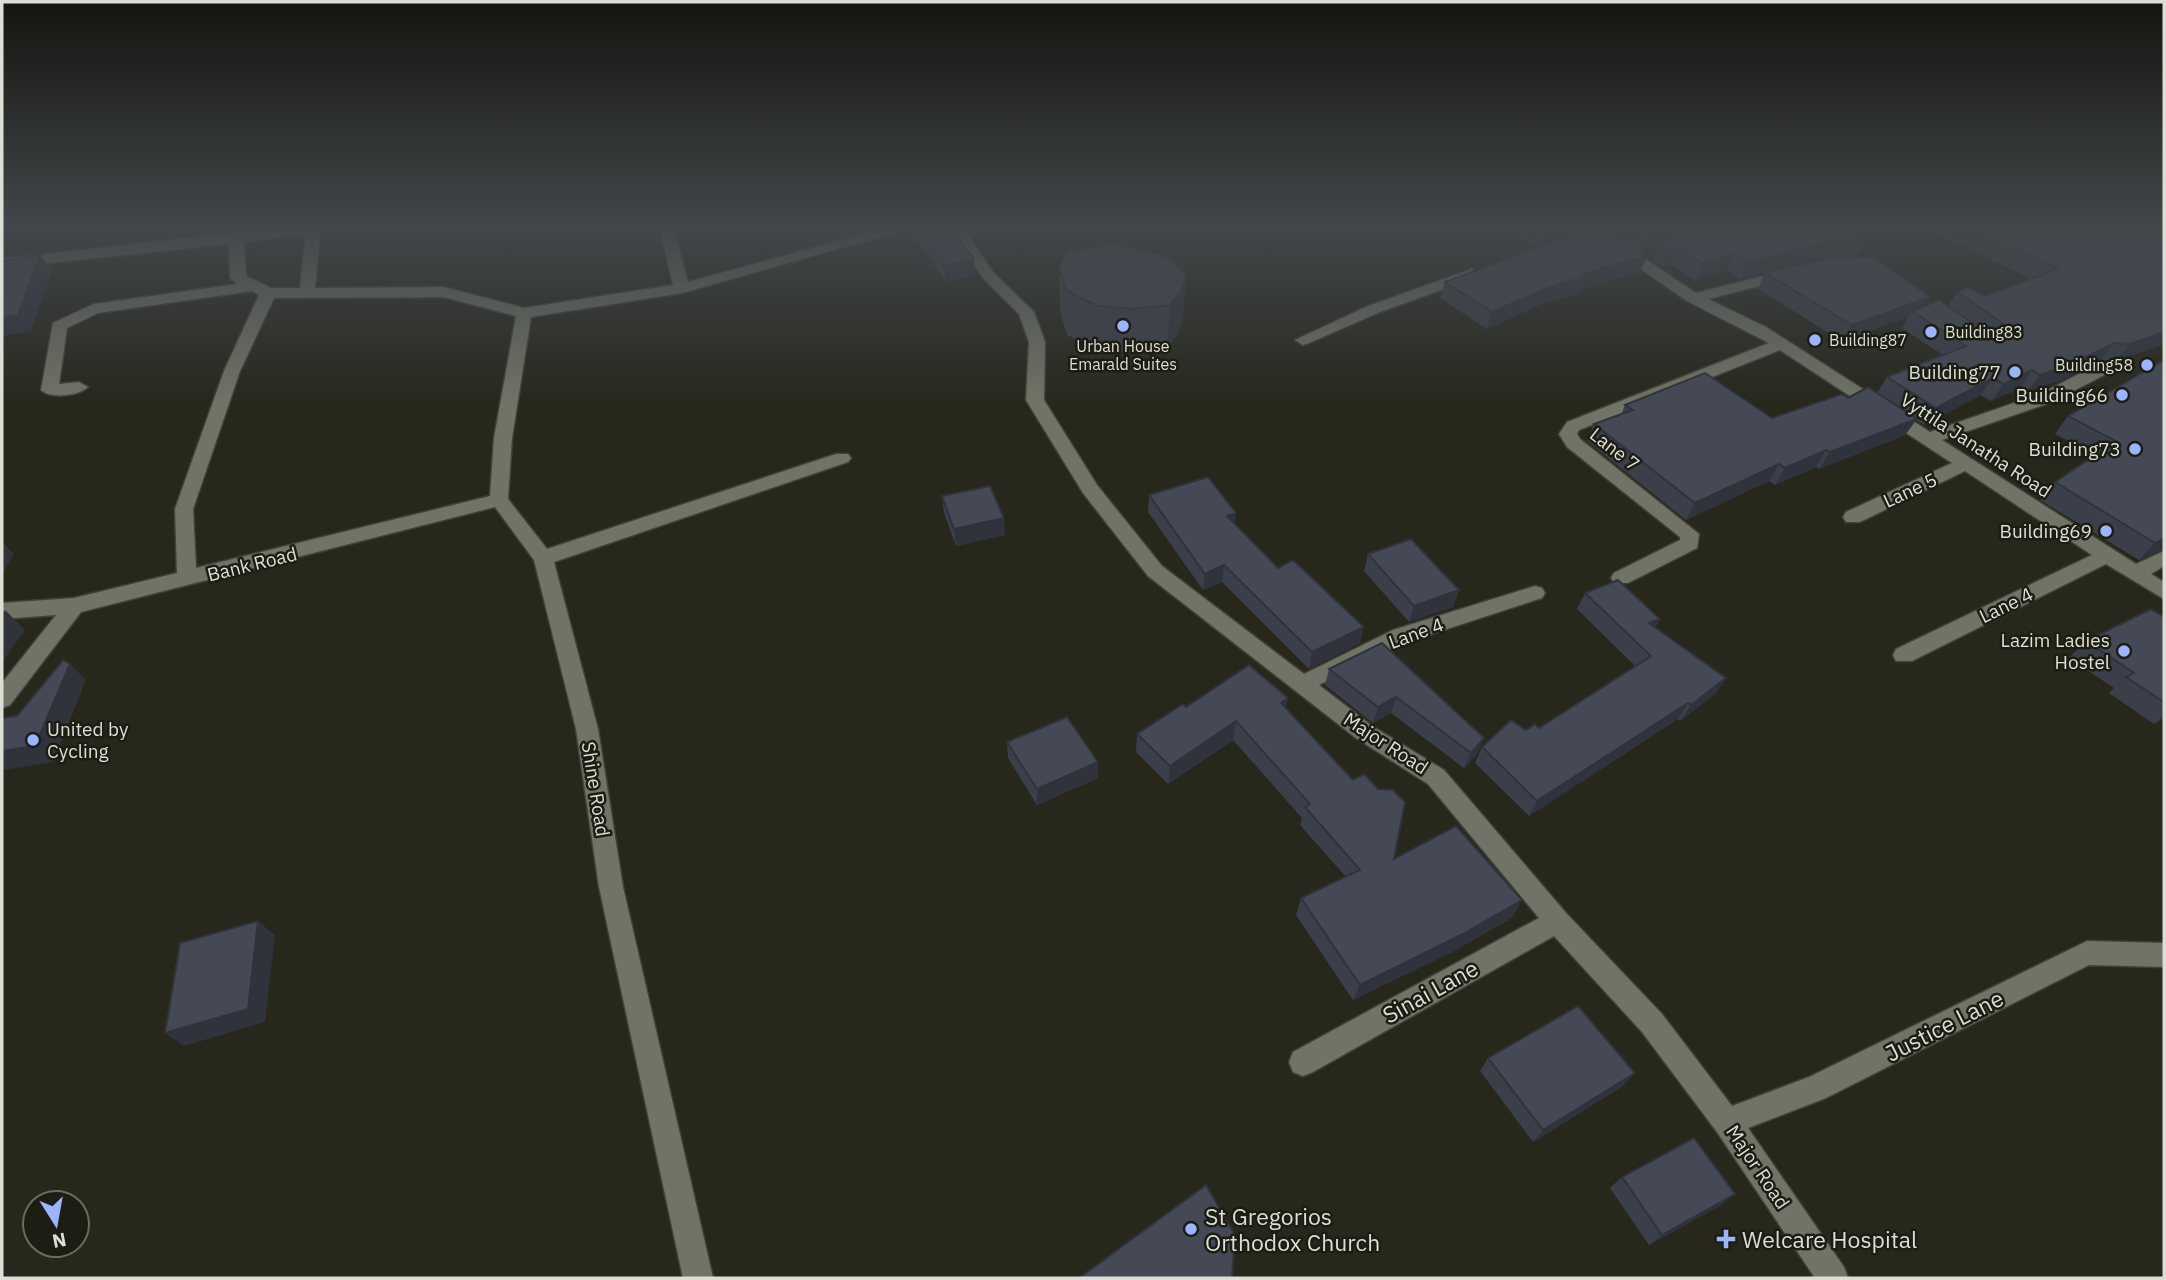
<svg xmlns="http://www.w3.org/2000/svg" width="2166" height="1280" viewBox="0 0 2166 1280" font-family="'IBM Plex Sans',sans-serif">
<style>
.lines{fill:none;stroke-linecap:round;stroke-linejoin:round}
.minor-casing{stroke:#414138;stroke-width:3}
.minor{fill:#717366;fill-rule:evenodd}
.wall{fill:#3b3f49}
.shaded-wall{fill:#30333c}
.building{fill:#454955;stroke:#30333c;stroke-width:2}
.poi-dot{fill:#9cb4fd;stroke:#1d1e13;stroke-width:2.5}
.labels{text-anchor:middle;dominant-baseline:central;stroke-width:5;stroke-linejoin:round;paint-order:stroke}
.far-poi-label{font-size:16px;fill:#ddded6;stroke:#1d1e13;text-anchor:start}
.poi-label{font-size:19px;fill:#ddded6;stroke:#1d1e13;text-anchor:end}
.street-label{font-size:19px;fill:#ddded6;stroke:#1d1e13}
.near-street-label{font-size:23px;fill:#ddded6;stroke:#1d1e13}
.near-poi-label{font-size:23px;fill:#ddded6;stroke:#1d1e13;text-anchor:start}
</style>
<rect width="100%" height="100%" fill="#27271c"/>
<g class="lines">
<g class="minor-casing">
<g id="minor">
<path d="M297,225h24l-6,63 129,-1 80,21 149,-23 -14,-60h14l15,57 209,-57h25l-240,68 -151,24 -19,121 -4,61 39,50 289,-95h12l3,4 -3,4 -294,100 44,167 25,158 90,391h-30l-84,-391 -23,-158 -42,-169 -39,-53 -414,105 -71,93 -8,3v-25l54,-68 -54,4v-16l72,-5 103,-25 -2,-64 49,-138 35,-76 -7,-4 -154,22 -31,15 -8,56 20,-2 9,5c-9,9 -38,12 -47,3l12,-67 41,-19 143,-20 -7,-6 -1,-34 -227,24v-9zM306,233l-6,55h-29l-25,-12 -2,-34zM444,297l72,19 -22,122 -4,58 -294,72 -3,-59 47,-138 34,-73z"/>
<polygon points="947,225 961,225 993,272 1034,312 1045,342 1044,400 1097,485 1162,566 1304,674 1393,630 1535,586 1542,588 1545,593 1542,598 1407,642 1319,685 1372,726 1444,770 1566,913 1662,1014 1732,1106 1809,1077 2087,941 2164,943 2164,967 2089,965 1826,1098 1748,1128 1844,1267 1848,1278 1815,1278 1717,1132 1642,1032 1554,936 1313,1072 1303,1076 1293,1072 1289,1062 1293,1052 1539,918 1428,784 1356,738 1148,576 1083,493 1026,400 1029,342 1019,314 983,278"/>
<polygon points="1187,225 1202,225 1195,229"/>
<polygon points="1577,225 1595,225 1696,293 1787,270 1792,272 1792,278 1708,299 1766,327 1930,432 2040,394 2102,362 2114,362 2114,370 2052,402 1942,440 2136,564 2164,551 2164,566 2151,574 2164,582 2164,599 2106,564 1912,661 1896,661 1893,655 1896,649 2092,555 1965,471 1860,522 1846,522 1843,517 1846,512 1952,463 1780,350 1579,430 1577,434 1580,439 1699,534 1697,548 1628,583 1614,583 1611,578 1614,573 1680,540 1680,537 1567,447 1559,434 1567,422 1769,343 1687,301"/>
<polygon points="1472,269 1480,274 1477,277 1380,312 1309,343 1303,345 1295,340 1368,306"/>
</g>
</g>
<use href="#minor" class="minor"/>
</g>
<g class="wall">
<polygon points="910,225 948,225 975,275 946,282 911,233"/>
<polygon points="1502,225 1582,225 1580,231 1535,246"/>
<polygon points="1599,225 1866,225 1850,230 1866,241 1857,257 1925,305 1948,306 1957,292 1985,296 2031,279 1920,225 2164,225 2164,344 2116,361 2101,360 2061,380 2027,392 2020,388 1991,401 1981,395 1924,425 1916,420 1905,435 1819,469 1816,467 1775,485 1769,481 1686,520 1587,441 1594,424 1621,415 1625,405 1772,418 1848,398 1877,393 1887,377 1943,355 1902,328 1908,317 1842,341 1758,289 1765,273 1826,258 1819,258 1740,279 1727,270 1696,281 1670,264 1662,266 1654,260 1660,243 1662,243 1639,250 1619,237 1647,256 1640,272 1582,289 1580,293 1542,304 1487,329 1440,298 1445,282"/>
<polygon points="1059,268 1186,275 1183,318 1178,335 1167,348 1132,353 1097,349 1067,335 1060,311"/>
<polygon points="2164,360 2164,549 2139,560 2040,500 2055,482 2096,455 2055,434 2068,416"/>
<polygon points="1149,495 1234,524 1278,568 1360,643 1309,669 1222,582 1203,590 1148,512"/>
<polygon points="942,496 1005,535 956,546 944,513"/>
<polygon points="1368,554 1459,590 1453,607 1409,622 1364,571"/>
<polygon points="1585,593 1660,619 1655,628 1726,678 1715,694 1680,721 1678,719 1529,816 1475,763 1482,747 1526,730 1539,728 1635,666 1577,609"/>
<polygon points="2164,617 2164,719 2154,724 2109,693 2114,688 2069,658 2086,641"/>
<polygon points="1382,643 1484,738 1477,754 1464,768 1391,713 1373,723 1325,685 1329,669"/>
<polygon points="1186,707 1286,708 1394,859 1513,917 1454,951 1353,1000 1296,915 1301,898 1346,877 1300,825 1302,818 1233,740 1168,784 1136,752 1137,734"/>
<polygon points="1007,742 1098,778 1037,805 1008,758"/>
<polygon points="1488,1058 1623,1086 1533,1142 1480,1071"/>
<polygon points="1622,1177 1721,1205 1649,1245 1610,1188"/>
</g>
<g class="shaded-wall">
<polygon points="1554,225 1582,225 1580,231 1535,246 1541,230"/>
<polygon points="1671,225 1714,225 1639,250 1646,233"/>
<polygon points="1834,225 1866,225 1828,238"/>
<polygon points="1828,242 1819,258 1740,279 1748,262"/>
<polygon points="1677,247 1670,264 1662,266 1669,249"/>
<polygon points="1734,254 1727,270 1696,281 1703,264"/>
<polygon points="40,255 52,271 31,331 2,336 2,317"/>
<polygon points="1647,256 1640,272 1582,289 1580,293 1542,304 1487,329 1492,312 1582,274"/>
<polygon points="974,259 975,275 946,282 944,266"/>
<polygon points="1186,275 1183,318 1178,335 1167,348 1170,305"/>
<polygon points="1930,297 1920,313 1912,311 1908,317 1842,341 1852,325"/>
<polygon points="2164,332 2164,344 2116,361 2130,344"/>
<polygon points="2114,343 2101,360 2061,380 2027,392 2040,375"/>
<polygon points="2032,370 2020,388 1991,401 2004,384"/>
<polygon points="1993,378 1981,395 1924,425 1936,408"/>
<polygon points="1917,419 1905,435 1819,469 1830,452"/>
<polygon points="1826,450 1816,467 1775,485 1785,468"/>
<polygon points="1779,464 1769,481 1686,520 1695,503"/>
<polygon points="1236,513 1234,530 1227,516"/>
<polygon points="1004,518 1005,535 956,546 954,529"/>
<polygon points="2164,539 2164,549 2139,560 2155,543"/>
<polygon points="2,542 14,554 2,575"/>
<polygon points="1224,565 1222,582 1203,590 1205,574"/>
<polygon points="1459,590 1453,607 1409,622 1414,606"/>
<polygon points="5,610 25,630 2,662 2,614"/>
<polygon points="1660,619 1651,635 1649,623"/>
<polygon points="1364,627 1360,643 1309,669 1312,652"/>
<polygon points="70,664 86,680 53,762 2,770 2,751"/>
<polygon points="1726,678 1715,694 1680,721 1691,705"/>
<polygon points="1396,697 1391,713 1373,723 1378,707"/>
<polygon points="1288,698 1284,717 1281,703"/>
<polygon points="1688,703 1678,719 1529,816 1537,801"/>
<polygon points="2164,715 2164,719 2154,724"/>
<polygon points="1236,721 1233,740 1168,784 1170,766"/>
<polygon points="1484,738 1477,754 1464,768 1471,753"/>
<polygon points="1098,762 1098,778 1037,805 1037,789"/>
<polygon points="1522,900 1513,917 1454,951 1353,1000 1360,985"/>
<polygon points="258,921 275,935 265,1022 184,1046 165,1033"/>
<polygon points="1635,1073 1623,1086 1533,1142 1543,1130"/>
<polygon points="1735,1194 1721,1205 1649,1245 1662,1235"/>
</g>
<g class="building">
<polygon points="915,225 948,225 974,259 944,266"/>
<polygon points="1533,225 1554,225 1541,230"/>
<polygon points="1599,225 1601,225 1647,256 1582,274 1586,276 1548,288 1492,312 1445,282"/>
<polygon points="1633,225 1671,225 1646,233"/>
<polygon points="1709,225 1842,225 1866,241 1828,242 1748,262 1734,254 1703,264 1677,247 1669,249 1660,243"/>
<polygon points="1965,225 2164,225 2164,332 2130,344 2114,343 2074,363 2040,375 2032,370 2004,384 1993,378 1936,408 1887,377 1966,346 1912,311 1939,300 1993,337 2007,338 2008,327 1957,292 1969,287 1985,296 2058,269"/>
<polygon points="1114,244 1168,257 1186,275 1181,291 1170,305 1133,309 1098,306 1067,291 1059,268 1066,252"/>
<polygon points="40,255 18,315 2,317 2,261"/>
<polygon points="1874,257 1930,297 1852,325 1765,273 1829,258"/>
<polygon points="2164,360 2164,539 2155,543 2055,482 2116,441 2068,416"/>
<polygon points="1705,373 1772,418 1842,394 1848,398 1868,387 1917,419 1830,452 1826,450 1785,468 1779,464 1695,503 1594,424 1633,410 1625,405"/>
<polygon points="1208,477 1236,513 1227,516 1278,568 1293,560 1364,627 1312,652 1224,565 1205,574 1149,495"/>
<polygon points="990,486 1004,518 954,529 942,496"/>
<polygon points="1411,539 1459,590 1414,606 1368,554"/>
<polygon points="1618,580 1660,619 1649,623 1726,678 1691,705 1688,703 1537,801 1482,747 1511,720 1526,730 1535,724 1539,728 1651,656 1585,593"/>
<polygon points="2151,609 2164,617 2164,702 2126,677 2134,673 2086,641"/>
<polygon points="1382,643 1484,738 1471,753 1396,697 1378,707 1329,669"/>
<polygon points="63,660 70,664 35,746 2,751 2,718 17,716"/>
<polygon points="1249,665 1288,698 1281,703 1353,780 1364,774 1378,789 1393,790 1405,802 1394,859 1456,826 1522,900 1463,934 1360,985 1301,898 1360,870 1305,807 1310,804 1236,721 1170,766 1137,734 1183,704 1186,707"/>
<polygon points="1067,717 1098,762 1037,789 1007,742"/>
<polygon points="258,921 248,1009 165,1033 180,943"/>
<polygon points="1578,1006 1635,1073 1543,1130 1488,1058"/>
<polygon points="1694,1138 1735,1194 1662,1235 1622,1177"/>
<polygon points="1206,1185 1235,1235 1232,1278 1079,1278"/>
</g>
<linearGradient id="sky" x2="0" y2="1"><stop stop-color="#15150f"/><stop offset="0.56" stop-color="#41474b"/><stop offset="1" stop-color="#41474b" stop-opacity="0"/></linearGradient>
<rect width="2166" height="404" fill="url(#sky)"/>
<g class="poi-dot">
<circle cx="1123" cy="326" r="7"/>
<circle cx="1931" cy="332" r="7"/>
<circle cx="1815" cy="340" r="7"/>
<circle cx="2147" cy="365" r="7"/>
<circle cx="2015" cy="372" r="7"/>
<circle cx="2122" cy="395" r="7"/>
<circle cx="2135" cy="449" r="7"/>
<circle cx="2106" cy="531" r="7"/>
<circle cx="2124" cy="651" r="7"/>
<circle cx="33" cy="740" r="7"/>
<circle cx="1191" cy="1229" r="7"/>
<path d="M1722.5 1228.5h7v7h7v7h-7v7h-7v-7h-7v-7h7z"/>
</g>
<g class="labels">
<g class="far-poi-label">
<text x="1945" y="332">Building83</text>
<text x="1829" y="340">Building87</text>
<text x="1123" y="346" text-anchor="middle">Urban House<tspan x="1123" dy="18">Emarald Suites</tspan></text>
<text x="2133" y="365" text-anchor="end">Building58</text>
</g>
<g class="poi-label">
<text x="2001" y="372">Building77</text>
<text x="2108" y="395">Building66</text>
<text x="2121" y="449">Building73</text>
<text x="2092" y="531">Building69</text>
<text x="2110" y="640">Lazim Ladies<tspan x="2110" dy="22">Hostel</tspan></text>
<text x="47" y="729" text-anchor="start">United by<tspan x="47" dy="22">Cycling</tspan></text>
</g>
<g class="street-label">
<text transform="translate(1976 445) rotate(33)">Vyttila Janatha Road</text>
<text transform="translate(1615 449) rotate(38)">Lane 7</text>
<text transform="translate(1910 490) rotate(-25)">Lane 5</text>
<text transform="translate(252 564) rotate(-14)">Bank Road</text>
<text transform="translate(2006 605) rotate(-26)">Lane 4</text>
<text transform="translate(1416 633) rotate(-20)">Lane 4</text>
<text transform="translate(1386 743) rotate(33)">Major Road</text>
<text transform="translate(596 789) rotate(81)">Shine Road</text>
<text transform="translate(1758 1167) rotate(56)">Major Road</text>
</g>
<g class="near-street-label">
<text transform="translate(1430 991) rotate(-29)">Sinai Lane</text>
<text transform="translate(1944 1025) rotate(-27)">Justice Lane</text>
</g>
<g class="near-poi-label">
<text x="1205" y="1216">St Gregorios<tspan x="1205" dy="26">Orthodox Church</tspan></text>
<text x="1742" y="1239">Welcare Hospital</text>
</g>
</g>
<rect width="2166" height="1280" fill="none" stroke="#ddded6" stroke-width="7"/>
<g transform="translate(56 1224) rotate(169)"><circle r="33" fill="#1d1e13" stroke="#6a6b61" stroke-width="2"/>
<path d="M0-5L12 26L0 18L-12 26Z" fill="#9cb4fd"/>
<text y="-10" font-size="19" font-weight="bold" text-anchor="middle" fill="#ddded6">N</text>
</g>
</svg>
